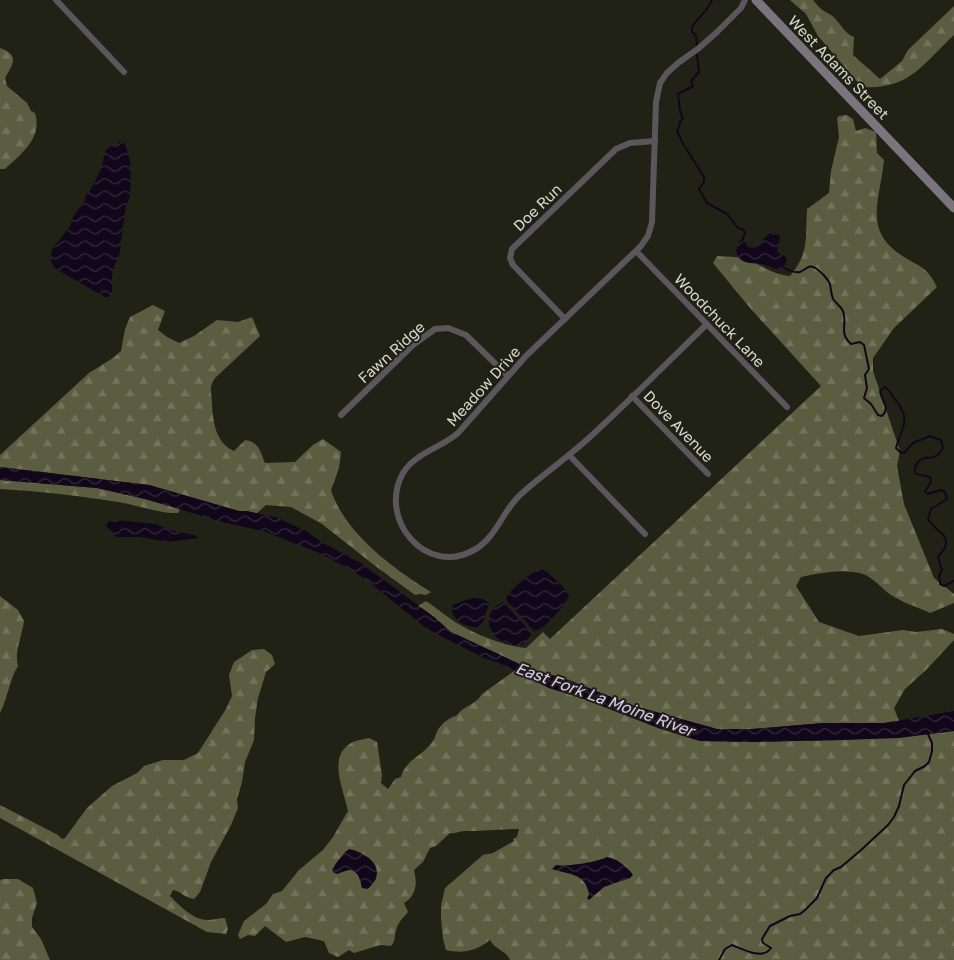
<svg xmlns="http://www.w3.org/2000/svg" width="954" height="960" viewBox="0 0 954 960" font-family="'Golos Text',sans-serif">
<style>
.forest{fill:url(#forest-firs);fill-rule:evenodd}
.water{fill:url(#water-waves)}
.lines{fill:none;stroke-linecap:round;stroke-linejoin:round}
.stream{stroke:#11061a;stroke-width:2}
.street{stroke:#59565c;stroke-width:6}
.secondary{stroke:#79747d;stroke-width:9}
.labels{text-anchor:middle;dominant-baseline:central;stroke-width:4;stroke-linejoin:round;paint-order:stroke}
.street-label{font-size:15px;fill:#d7d9d0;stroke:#212216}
.water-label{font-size:16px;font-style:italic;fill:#e2c8fa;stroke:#212216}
</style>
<defs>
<pattern id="forest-firs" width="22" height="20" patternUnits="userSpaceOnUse" patternTransform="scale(1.25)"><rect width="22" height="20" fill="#5a5d40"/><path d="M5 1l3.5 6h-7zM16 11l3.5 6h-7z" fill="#71745b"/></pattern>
<pattern id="water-waves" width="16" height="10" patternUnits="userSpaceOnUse" patternTransform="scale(1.25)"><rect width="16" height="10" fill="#11061a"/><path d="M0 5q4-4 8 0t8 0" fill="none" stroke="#332a3a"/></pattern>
</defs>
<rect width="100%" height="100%" fill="#212216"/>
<g class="forest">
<path d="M790,0h23c7,9 9,10 18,15 9,6 12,18 23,22l-1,18 27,24 22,-18 6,-11 46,-44v29c-31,29 -45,55 -92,52l-44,-51 -12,-22z"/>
<path d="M0,48c20,7 13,16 5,30l2,8 20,17 4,8 4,2c8,25 -14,41 -30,56h-5z"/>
<path d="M847,115l6,4 3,12 9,-3 11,4 1,21 7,7c-4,41 -22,71 20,97 18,11 23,10 33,30l-43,41 -21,30v13l27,80 -3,15 7,38 30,74 20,16v9l-24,10c-12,-6 -27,-10 -39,-18 -9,-6 -17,-17 -28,-21 -18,-6 -44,-1 -62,3l-5,9 23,36 40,14 44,-6 13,2 26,-3 12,5v6l-28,30 -21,19 -11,19 5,13 -15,2h-61l-71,6h-35l-86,-24 -62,-25 -41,-12 -77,-36 -17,-15 -16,-11 8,-5c12,8 23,18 36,25 17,10 44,20 64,22l17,-16 7,7 271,-253 -71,-78 -37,-45 4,-7c8,1 20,0 28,3 16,5 27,16 45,17 20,-24 15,-38 17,-67l22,-16 2,-22 8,-34 -2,-19 2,-2z"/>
<path d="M153,305l12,6 -7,19 9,7 12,6 15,-7 23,-16 21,2 14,-5 8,19 -45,42c-7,10 -3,15 -3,26 1,19 4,39 22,47l11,-11c14,2 15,11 20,23l30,-1 18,-17 10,-6 18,13 -2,16 -8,22c14,44 63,79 100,102l-5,3 -6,-1 -5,1 -41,-30 -52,-41 -31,-17 -25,-2 -10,9 -9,-3h-8l-90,-26 -149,-18v-12l89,-82 24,-15 8,-7 4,-22 5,-12z"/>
<path d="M0,480l97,8 48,11 35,10 -2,4c-17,1 -41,-8 -60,-11 -39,-6 -78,-11 -118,-13z"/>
<path d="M0,596l18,14 6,11c-2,15 -10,31 -6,45 -9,14 -10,32 -18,47z"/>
<path d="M264,649l8,6 3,9 -9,8 -8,26 -3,20 -1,22 -9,22 -3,20 -5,17 1,9 -7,17 -20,37 -11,30 -6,7c-10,-1 -13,-8 -21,-9l-3,6c10,10 23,24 38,24 6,0 11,-2 17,-2l3,11 -2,5 -19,-2 -207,-114v-13l58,30 4,4 3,-1 22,-30 25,-22 25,-13 7,-7 19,-6h21l14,-7 28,-44 6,-13 -3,-21 5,-13 18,-12z"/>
<path d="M514,671l35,17 35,11 77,30 39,12 53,1 89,-2 98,-7 14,-2v229h-444c-3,-9 -15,-10 -20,-20 -14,11 -27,14 -44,10l-3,-11 -2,-21v-12l4,-18 38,-33 10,-2 21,-12 -1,-2 4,-2 2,-8c-18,0 -36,2 -54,2 -5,0 -9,3 -15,2l-14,13 -6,2 -7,14 -9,8c3,13 3,25 -10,33l4,9c-5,5 -10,11 -12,18 -2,6 0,11 -5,16l-11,-1 -26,8 -5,-3 -11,7 -9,-4 -5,-12 -19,-4 -19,5 -21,-16 -10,10 -7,-1 -8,4 -2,-4 6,-14 22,-17 7,-10 9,-3 17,-21 24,-20 10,-13 15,-26c-4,-21 -22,-56 5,-69 5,-2 11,-3 16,-4l8,4 5,33 -1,8 7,6 7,-10 6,-2c4,-17 23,-22 32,-36 3,-4 3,-10 7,-14 4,-5 9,-9 16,-11 9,-11 21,-12 26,-22zM354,850l15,8 7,21 -7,9 -8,-2c1,-18 -15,-16 -27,-20l12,-15z"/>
<polygon points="3,879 18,879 33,888 37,903 32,918 32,927 41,939 50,960 0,960 0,880"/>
</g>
<g class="water">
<path d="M119,141l6,3 5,16 1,24 -1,5 1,5 -5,12 -7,51c-4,5 -7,14 -7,20 -1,9 3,14 -4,20h-3l-49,-28 -5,-7v-5l1,-8 18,-23 3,-9 12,-17 1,-5 4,-4 11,-22 5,-19 6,-5 5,2z"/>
<path d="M775,232l3,1 2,5 -3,14 7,3 3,4 -2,7 -7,4c-5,-2 -10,-4 -15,-6 -6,-1 -15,0 -20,-3 -11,-6 -6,-17 0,-24l5,10 6,1c8,-6 12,-15 21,-16z"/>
<polygon points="0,467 149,485 239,511 247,511 278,518 306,531 323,543 361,563 434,617 451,632 528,668 569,680 631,705 717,729 752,729 823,723 884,723 954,711 954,731 899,738 842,740 753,742 700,741 661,729 584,699 549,688 499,663 484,658 427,629 368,581 348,568 317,552 263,531 226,523 145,499 97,488 0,480"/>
<polygon points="117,520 155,524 174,531 194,535 199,538 167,542 141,537 117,537 110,532 106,525 109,521"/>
<path d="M539,568c8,2 27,20 30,28 -7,12 -22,32 -35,35l-27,-30 -1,-4 12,-13z"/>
<path d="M472,598l11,1 6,4 -6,19 -5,5c-13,0 -28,-7 -26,-22z"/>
<path d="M503,602l28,30v3l-9,10c-5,0 -12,0 -17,-2 -19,-8 -23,-32 -2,-41z"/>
<path d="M349,849c20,4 41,22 18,40l-5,-1c-4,-19 -8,-21 -25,-14l-4,-2 -1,-2 6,-9z"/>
<path d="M607,857c9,1 21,10 26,18l-3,3 -26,9 -15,13 -2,-2 2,-3c-3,-22 -19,-20 -37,-26l4,-4c8,2 43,-3 51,-8z"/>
</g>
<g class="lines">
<g class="stream">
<path d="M697,45l-1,-10 -4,-3v-5c5,-9 17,-17 20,-27"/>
<polyline points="697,55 699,72 691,81 693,86 678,94 680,111 683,119 680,121 680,125 677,131 682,142 704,177 704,182 699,189 707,203 727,214 738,228 744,230 745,233 743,238"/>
<path d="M781,266c5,3 13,7 19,6 7,-3 9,-9 17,-3 4,3 11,10 13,15 1,5 1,10 3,15 3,4 8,8 10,12 5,14 -5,21 8,33l9,-2 4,3 5,24 -4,6 2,13 -3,10 7,6 7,11 4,1c9,-9 -1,-15 -2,-25l5,-4c5,3 6,8 10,12 17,22 7,27 1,49l4,4 4,1 9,-10 17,-7 11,4 2,8 -4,6 -7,4c-10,-2 -18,4 -17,15 5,3 10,2 15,4l1,5 -6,9 2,3 14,-4 4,2 2,7 -16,10 -3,10c4,10 23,15 17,28 -1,4 -5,6 -7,10l4,13 -3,6 1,8 4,2 10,-5"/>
<path d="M719,960l6,-11 7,-4c12,5 31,15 39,3l-8,-5 -1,-4 8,-13 20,-10 10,-2 4,-3 13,-13 9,-20 8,-8 7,-3 19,-16 28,-26 6,-8 5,-11 5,-21 11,-14 10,-5 4,-4 3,-11v-8l-4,-9"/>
</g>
<g class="street">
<polyline points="56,0 124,72"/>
<polyline points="636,251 787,407"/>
<polyline points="565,319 513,265 510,258 512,249 616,149 630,143 655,141"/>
<path d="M707,324c-39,38 -77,76 -117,113 -23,21 -48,38 -70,58 -18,17 -24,43 -46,55 -47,27 -97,-30 -71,-77 12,-20 38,-25 55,-40l68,-77 114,-109 8,-11 4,-14 4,-120 4,-19 7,-10 11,-10 21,-15 18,-16 24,-24 4,-8"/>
<polyline points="632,396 708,474"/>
<polyline points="341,415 413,345 435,329 448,328 466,335 508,376"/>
<polyline points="569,455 645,534"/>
</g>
<polyline class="secondary" points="756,0 954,208"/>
</g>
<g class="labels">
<g class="street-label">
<text transform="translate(839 67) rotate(46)">West Adams Street</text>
<text transform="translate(537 207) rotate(-44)">Doe Run</text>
<text transform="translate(720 320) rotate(46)">Woodchuck Lane</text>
<text transform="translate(391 352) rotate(-42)">Fawn Ridge</text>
<text transform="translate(483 386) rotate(-48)">Meadow Drive</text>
<text transform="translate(679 426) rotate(46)">Dove Avenue</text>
</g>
<g class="water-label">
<text transform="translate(605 699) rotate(20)">East Fork La Moine River</text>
</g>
</g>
</svg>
